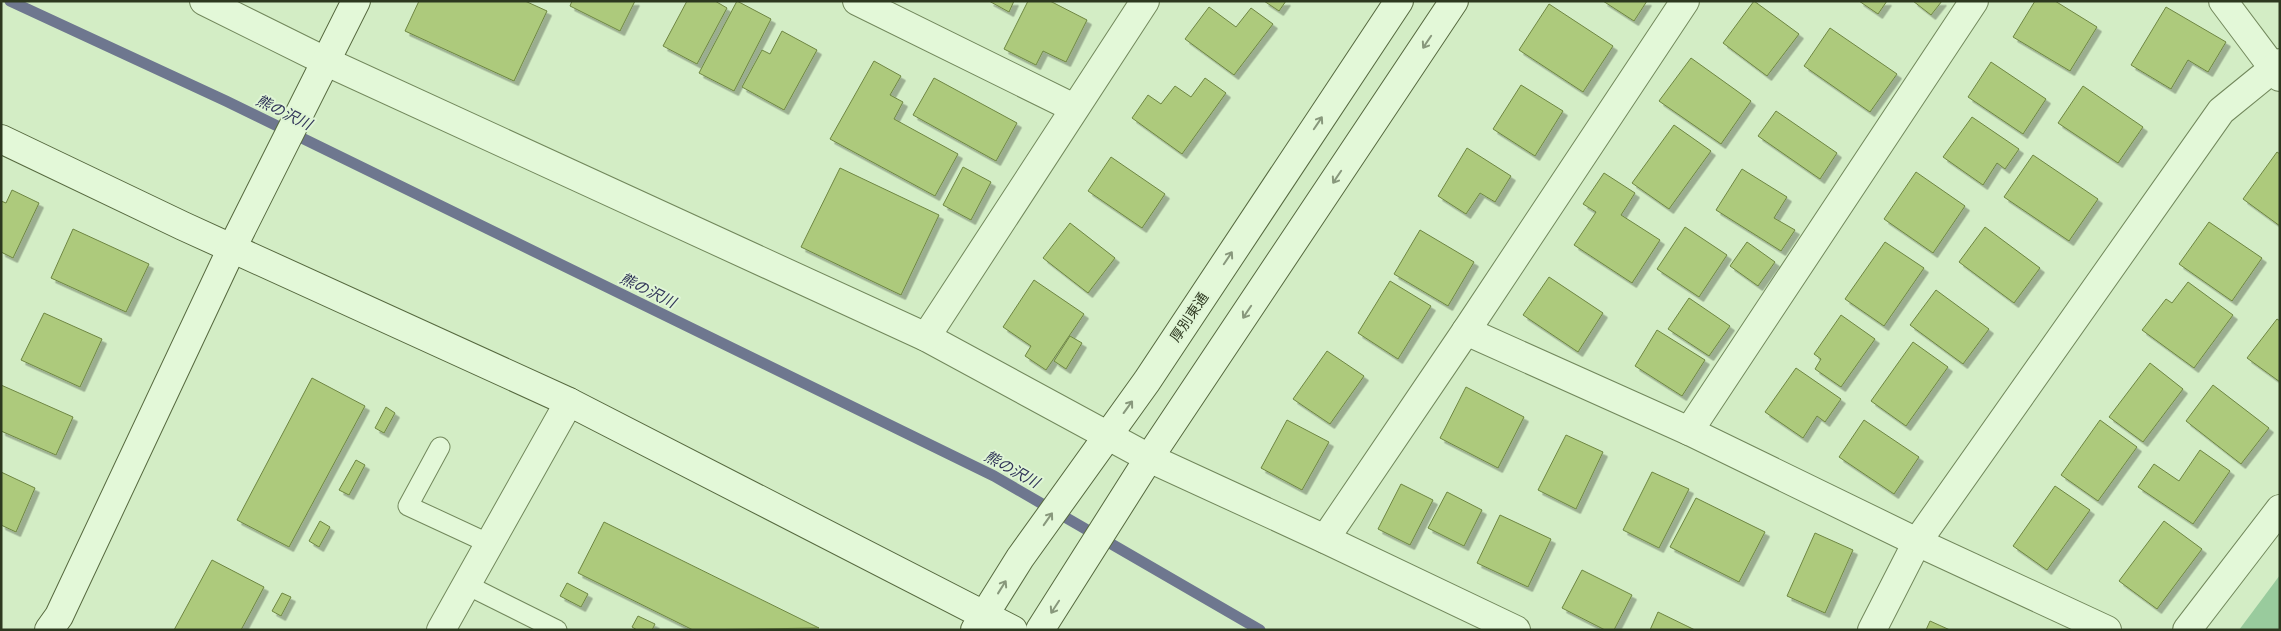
<svg xmlns="http://www.w3.org/2000/svg" width="2281" height="631" viewBox="0 0 2281 631" font-family="Merriweather,'Noto Sans JP',serif">
<style>
.green{fill:#99cb9d}
.lines{fill:none;stroke-linecap:round;stroke-linejoin:round}
.stream{stroke:#6e778f;stroke-width:11}
.building{fill:#adca7c;stroke:#6e8642;filter:url(#shadow)}
.lane-casing{stroke:#72885c;stroke-width:21}
.street-casing{stroke:#72885c;stroke-width:30}
.secondary-casing{stroke:#56693f;stroke-width:30}
.lane{stroke:#e3f8d8;stroke-width:19}
.street{stroke:#e3f8d8;stroke-width:28}
.secondary{stroke:#e3f8d8;stroke-width:28}
.oneway{stroke:#88987c}
.labels{text-anchor:middle;dominant-baseline:central;stroke-width:4;stroke-linejoin:round;paint-order:stroke}
.street-label{font-size:14px;fill:#2d381f;stroke:#dff5d5}
.water-label{font-size:15px;font-style:italic;fill:#2f3357;stroke:#dff5d5}
</style>
<defs>
<filter id="shadow"><feDropShadow dx="4.5" dy="4.5" stdDeviation="0" flood-color="#0004"/></filter>
</defs>
<rect width="100%" height="100%" fill="#d3edc5"/>
<polygon class="green" points="2280,575 2280,630 2239,630"/>
<g class="lines">
<polyline class="stream" points="10,1 226,101 994,476 1260,630"/>
</g>
<g class="building">
<polygon points="419,1 525,1 547,11 514,81 405,31"/>
<polygon points="572,1 635,1 620,31 570,6"/>
<polygon points="687,1 715,1 727,8 697,64 663,46"/>
<polygon points="737,1 771,19 734,91 699,73"/>
<polygon points="989,1 1014,1 1009,12"/>
<polygon points="1028,1 1050,1 1087,20 1066,62 1043,51 1036,65 1004,49"/>
<polygon points="1264,1 1286,1 1279,11"/>
<polygon points="1603,1 1647,1 1634,21"/>
<polygon points="1754,1 1799,34 1767,76 1723,43"/>
<polygon points="1859,1 1887,1 1878,14"/>
<polygon points="1913,1 1942,1 1931,15"/>
<polygon points="2035,1 2055,1 2097,27 2070,71 2013,37"/>
<polygon points="1549,4 1613,46 1583,92 1519,50"/>
<polygon points="1209,7 1236,27 1251,8 1273,24 1234,75 1185,39"/>
<polygon points="2166,7 2226,42 2208,72 2188,60 2171,89 2131,65"/>
<polygon points="1830,28 1897,74 1870,112 1804,66"/>
<polygon points="782,31 817,50 784,110 742,87 762,50 770,54"/>
<polygon points="1691,58 1751,101 1721,144 1659,101"/>
<polygon points="874,61 901,76 890,95 903,102 894,119 958,154 935,196 830,139"/>
<polygon points="1991,62 2046,99 2023,134 1968,97"/>
<polygon points="934,78 1017,123 996,161 913,115"/>
<polygon points="1205,78 1226,93 1182,154 1132,118 1148,95 1161,104 1175,86 1191,97"/>
<polygon points="1521,85 1563,111 1535,156 1493,129"/>
<polygon points="2083,86 2143,127 2118,163 2058,123"/>
<polygon points="1776,111 1837,153 1820,179 1758,136"/>
<polygon points="1972,117 2019,149 2005,169 1997,163 1983,185 1943,157"/>
<polygon points="1674,125 1711,151 1669,209 1632,183"/>
<polygon points="1467,148 1511,176 1495,202 1480,193 1466,214 1438,196"/>
<polygon points="2277,152 2280,154 2280,226 2243,199"/>
<polygon points="2033,155 2098,199 2069,241 2004,197"/>
<polygon points="1111,157 1165,194 1142,228 1088,191"/>
<polygon points="963,167 991,182 971,220 943,205"/>
<polygon points="840,168 939,215 901,295 801,247"/>
<polygon points="1742,169 1787,197 1774,218 1795,230 1781,251 1716,210"/>
<polygon points="1916,172 1965,206 1933,253 1884,219"/>
<polygon points="1604,173 1635,193 1621,215 1660,240 1632,283 1574,245 1596,212 1583,204"/>
<polygon points="12,190 39,203 13,258 1,252 1,201 6,203"/>
<polygon points="2209,222 2262,258 2232,301 2179,264"/>
<polygon points="1070,223 1115,258 1088,293 1043,258"/>
<polygon points="1685,227 1727,255 1699,297 1657,269"/>
<polygon points="1985,227 2040,268 2014,303 1959,262"/>
<polygon points="73,229 149,264 126,312 51,278"/>
<polygon points="1420,230 1474,262 1448,306 1394,274"/>
<polygon points="1747,242 1775,262 1758,286 1730,266"/>
<polygon points="1885,242 1924,268 1884,326 1845,299"/>
<polygon points="1549,277 1603,313 1578,352 1523,315"/>
<polygon points="1034,280 1084,314 1046,370 1025,356 1031,346 1003,327"/>
<polygon points="1390,281 1431,306 1398,359 1358,333"/>
<polygon points="2188,282 2233,315 2194,368 2142,330 2166,299 2172,303"/>
<polygon points="1936,290 1989,329 1963,364 1910,325"/>
<polygon points="1689,298 1730,326 1709,356 1668,329"/>
<polygon points="44,313 102,339 80,387 21,360"/>
<polygon points="1841,315 1875,339 1841,387 1815,369 1821,359 1814,354"/>
<polygon points="2277,319 2280,321 2280,382 2247,358"/>
<polygon points="1657,330 1705,360 1682,396 1635,366"/>
<polygon points="1070,336 1082,343 1066,369 1054,361"/>
<polygon points="1913,342 1948,367 1906,426 1871,401"/>
<polygon points="1327,351 1364,376 1330,424 1293,399"/>
<polygon points="2150,363 2183,389 2143,442 2109,417"/>
<polygon points="1796,368 1841,399 1825,422 1817,416 1803,438 1765,412"/>
<polygon points="312,378 365,406 289,547 237,520"/>
<polygon points="1,385 73,417 56,455 1,431"/>
<polygon points="2213,385 2269,428 2241,464 2186,421"/>
<polygon points="1466,387 1524,417 1498,468 1440,438"/>
<polygon points="386,407 395,413 384,433 375,428"/>
<polygon points="1287,420 1329,442 1302,490 1261,468"/>
<polygon points="1864,420 1919,457 1894,494 1839,457"/>
<polygon points="2100,420 2137,447 2098,501 2061,475"/>
<polygon points="1566,435 1603,452 1576,509 1538,490"/>
<polygon points="2200,450 2230,471 2193,524 2138,487 2154,464 2179,481"/>
<polygon points="356,460 365,465 349,495 339,490"/>
<polygon points="1,472 35,488 16,532 1,525"/>
<polygon points="1652,472 1689,489 1659,548 1623,530"/>
<polygon points="1401,484 1433,500 1410,545 1378,529"/>
<polygon points="2055,486 2090,510 2047,570 2013,546"/>
<polygon points="1447,492 1482,510 1464,546 1428,528"/>
<polygon points="1696,498 1765,532 1739,582 1670,547"/>
<polygon points="1500,515 1551,539 1528,587 1477,563"/>
<polygon points="320,521 330,527 319,547 309,541"/>
<polygon points="2164,521 2202,549 2157,609 2119,581"/>
<polygon points="604,522 819,628 693,630 578,573"/>
<polygon points="1815,533 1853,550 1825,613 1787,596"/>
<polygon points="212,560 264,587 241,630 174,630"/>
<polygon points="1582,570 1632,595 1614,630 1605,630 1562,608"/>
<polygon points="567,583 588,594 581,607 560,596"/>
<polygon points="282,593 291,597 281,616 272,611"/>
<polygon points="1658,612 1695,630 1650,630"/>
<polygon points="638,616 655,624 652,630 637,630 632,627"/>
<polygon points="1930,621 1950,630 1926,630"/>
</g>
<g class="lines">
<g class="lane-casing">
<g id="lane">
<polyline points="440,447 408,506 490,544"/>
<polyline points="467,585 557,630"/>
</g>
</g>
<g class="street-casing">
<g id="street">
<polyline points="204,1 327,62 926,337 1149,458 1325,539 1516,630"/>
<polyline points="857,1 1074,108"/>
<polyline points="2223,1 2280,77"/>
<polyline points="1466,331 1689,431 1917,542 2107,630"/>
<polyline points="926,337 1145,1"/>
<polyline points="1689,431 1974,1"/>
<polyline points="1325,539 1466,331 1685,1"/>
<polyline points="441,630 569,402"/>
<polyline points="1872,630 1917,542 2221,111 2280,63"/>
<polyline points="2187,630 2280,509"/>
</g>
</g>
<g class="secondary-casing">
<g id="secondary">
<polyline points="1,139 183,226 569,402 1013,630"/>
<polyline points="49,630 59,616 232,248 356,1"/>
<polyline points="975,630 1020,558 1147,381 1399,1"/>
<polyline points="1040,630 1149,458 1454,1"/>
</g>
</g>
<use href="#lane" class="lane"/>
<use href="#street" class="street"/>
<use href="#secondary" class="secondary"/>
</g>
<defs><path id="oneway-shaft" d="M-6 0H5M1.5-3L5.5 0L1.5 3" fill="none" stroke-width="1.6" stroke-linecap="round" stroke-linejoin="round" transform="scale(1.25)"/></defs>
<g class="oneway">
<use href="#oneway-shaft" transform="translate(1427 42) rotate(124)"/>
<use href="#oneway-shaft" transform="translate(1318 123) rotate(-56)"/>
<use href="#oneway-shaft" transform="translate(1337 177) rotate(124)"/>
<use href="#oneway-shaft" transform="translate(1228 258) rotate(-56)"/>
<use href="#oneway-shaft" transform="translate(1247 312) rotate(124)"/>
<use href="#oneway-shaft" transform="translate(1128 407) rotate(-54)"/>
<use href="#oneway-shaft" transform="translate(1048 519) rotate(-55)"/>
<use href="#oneway-shaft" transform="translate(1002 587) rotate(-58)"/>
<use href="#oneway-shaft" transform="translate(1055 607) rotate(123)"/>
</g>
<g class="labels">
<g class="street-label">
<text transform="translate(1189 317) rotate(-56)">厚別東通</text>
</g>
<g class="water-label">
<text transform="translate(284 112) rotate(26)">熊の沢川</text>
<text transform="translate(648 290) rotate(26)">熊の沢川</text>
<text transform="translate(1012 469) rotate(29)">熊の沢川</text>
</g>
</g>
<rect width="2281" height="631" fill="none" stroke="#2d381f" stroke-width="5"/>
</svg>
